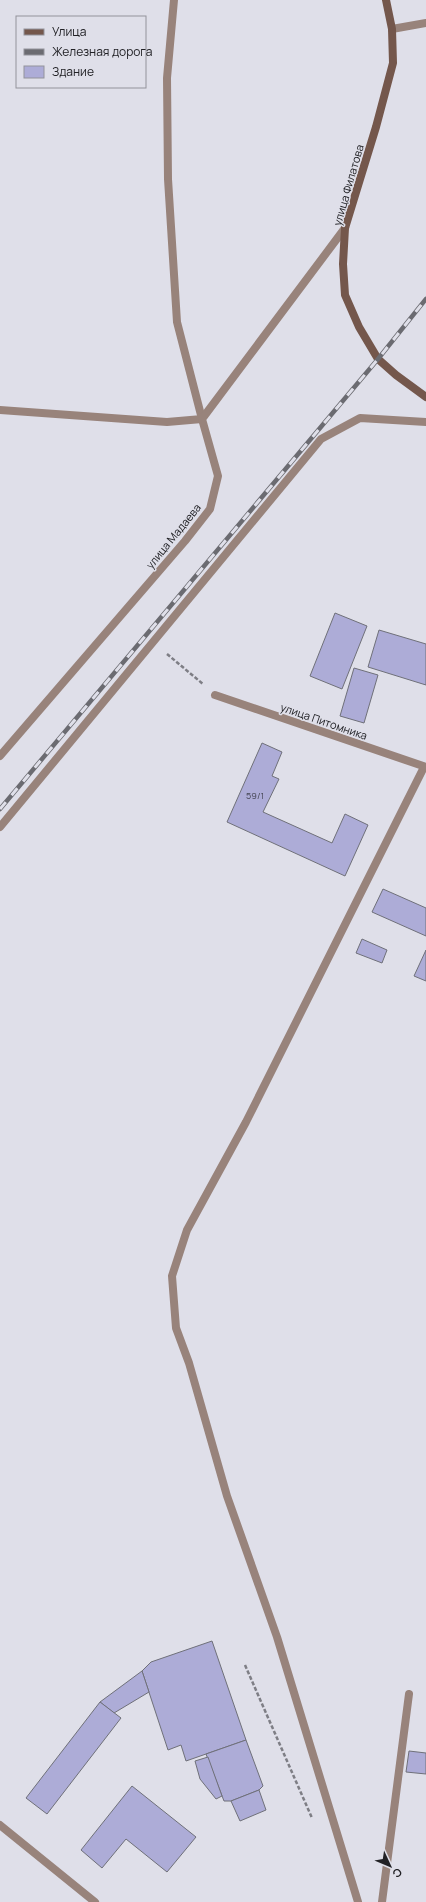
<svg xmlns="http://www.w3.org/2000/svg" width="426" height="1902" viewBox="0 0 426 1902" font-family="Manrope,sans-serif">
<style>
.building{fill:#adacd7;stroke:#6f7079}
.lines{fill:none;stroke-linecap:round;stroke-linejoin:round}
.path{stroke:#7e7e85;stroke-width:2.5;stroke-dasharray:4 2;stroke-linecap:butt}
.lane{stroke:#98837b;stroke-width:8}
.street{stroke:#98837b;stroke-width:8}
.secondary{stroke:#74574c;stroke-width:8}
.rail-casing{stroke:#6b6b71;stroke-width:4.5}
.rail{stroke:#dfdfe9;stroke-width:3;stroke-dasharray:9;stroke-linecap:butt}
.labels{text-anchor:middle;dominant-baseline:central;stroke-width:3;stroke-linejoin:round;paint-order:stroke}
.number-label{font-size:9px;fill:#444452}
.street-label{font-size:11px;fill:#212125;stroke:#dfdfe9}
</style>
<rect width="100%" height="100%" fill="#dfdfe9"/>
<g class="building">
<polygon points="335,613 367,626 342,689 310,676"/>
<polygon points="379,630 426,644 426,685 368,667"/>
<polygon points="354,668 378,675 364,723 340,716"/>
<polygon points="262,743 282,752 272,776 279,779 263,812 332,843 345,814 368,825 345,876 227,822"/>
<polygon points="383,889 426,908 426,936 372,912"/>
<polygon points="362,939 387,950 382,963 356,953"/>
<polygon points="426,950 426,981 414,976"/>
<polygon points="212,1641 246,1740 186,1761 181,1745 168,1750 142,1671 151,1662"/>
<polygon points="142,1671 149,1692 114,1713 100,1702"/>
<polygon points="100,1702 121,1718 47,1814 26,1798"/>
<polygon points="246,1740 263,1786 259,1790 231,1801 224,1801 206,1754"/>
<polygon points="409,1751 426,1753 426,1774 406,1772"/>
<polygon points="208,1757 222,1796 216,1799 200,1779 195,1761"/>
<polygon points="132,1786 196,1837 167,1872 126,1839 102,1868 81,1850"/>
<polygon points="259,1790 266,1810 240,1821 231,1801"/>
</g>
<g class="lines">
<g class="path">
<polyline points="167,654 203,684"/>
<polyline points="245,1665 312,1818"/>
</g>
<g class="lane">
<polyline points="392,29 426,23"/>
<polyline points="0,1825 95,1902"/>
<polyline points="358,1902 277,1637 227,1496 189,1363 176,1328 172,1276 187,1230 246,1122 424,767"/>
<polyline points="382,1902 409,1694"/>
</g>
<g class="street">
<polyline points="0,410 167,422 202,419 177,322 168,179 167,78 174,0"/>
<polyline points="215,695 426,767"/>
<polyline points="0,756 185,541 210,509 218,476 202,419 345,228"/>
<polyline points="0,827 321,439 360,418 426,422"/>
</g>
<polyline class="secondary" points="386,0 392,29 393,63 376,127 345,228 343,264 345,295 359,327 378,359 396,375 426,397"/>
<g class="rail-casing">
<polyline id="rail" points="0,809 378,359 426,299"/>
</g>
<use href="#rail" class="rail"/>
</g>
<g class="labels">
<g class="number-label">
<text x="255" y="795">59/1</text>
</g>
<g class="street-label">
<text transform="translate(348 185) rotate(-74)">улица Филатова</text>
<text transform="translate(173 536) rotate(-51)">улица Мадаева</text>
<text transform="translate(324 721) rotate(19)">улица Питомника</text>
</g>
</g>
<rect x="16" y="16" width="130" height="72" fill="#dfdfe9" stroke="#93939b"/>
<rect x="24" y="29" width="20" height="6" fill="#74574c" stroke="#93939b"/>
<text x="52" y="36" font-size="12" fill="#212125">Улица</text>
<rect x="24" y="49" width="20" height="6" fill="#6b6b71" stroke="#93939b"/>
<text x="52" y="56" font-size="12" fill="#212125">Железная дорога</text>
<rect x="24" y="66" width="20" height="12" fill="#adacd7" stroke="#93939b"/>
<text x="52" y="76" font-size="12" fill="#212125">Здание</text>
<g transform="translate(390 1866) rotate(134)" stroke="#dfdfe9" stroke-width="3" paint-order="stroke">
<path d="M0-3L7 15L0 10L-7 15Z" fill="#212125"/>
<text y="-6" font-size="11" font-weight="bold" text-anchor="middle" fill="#212125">С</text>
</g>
</svg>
